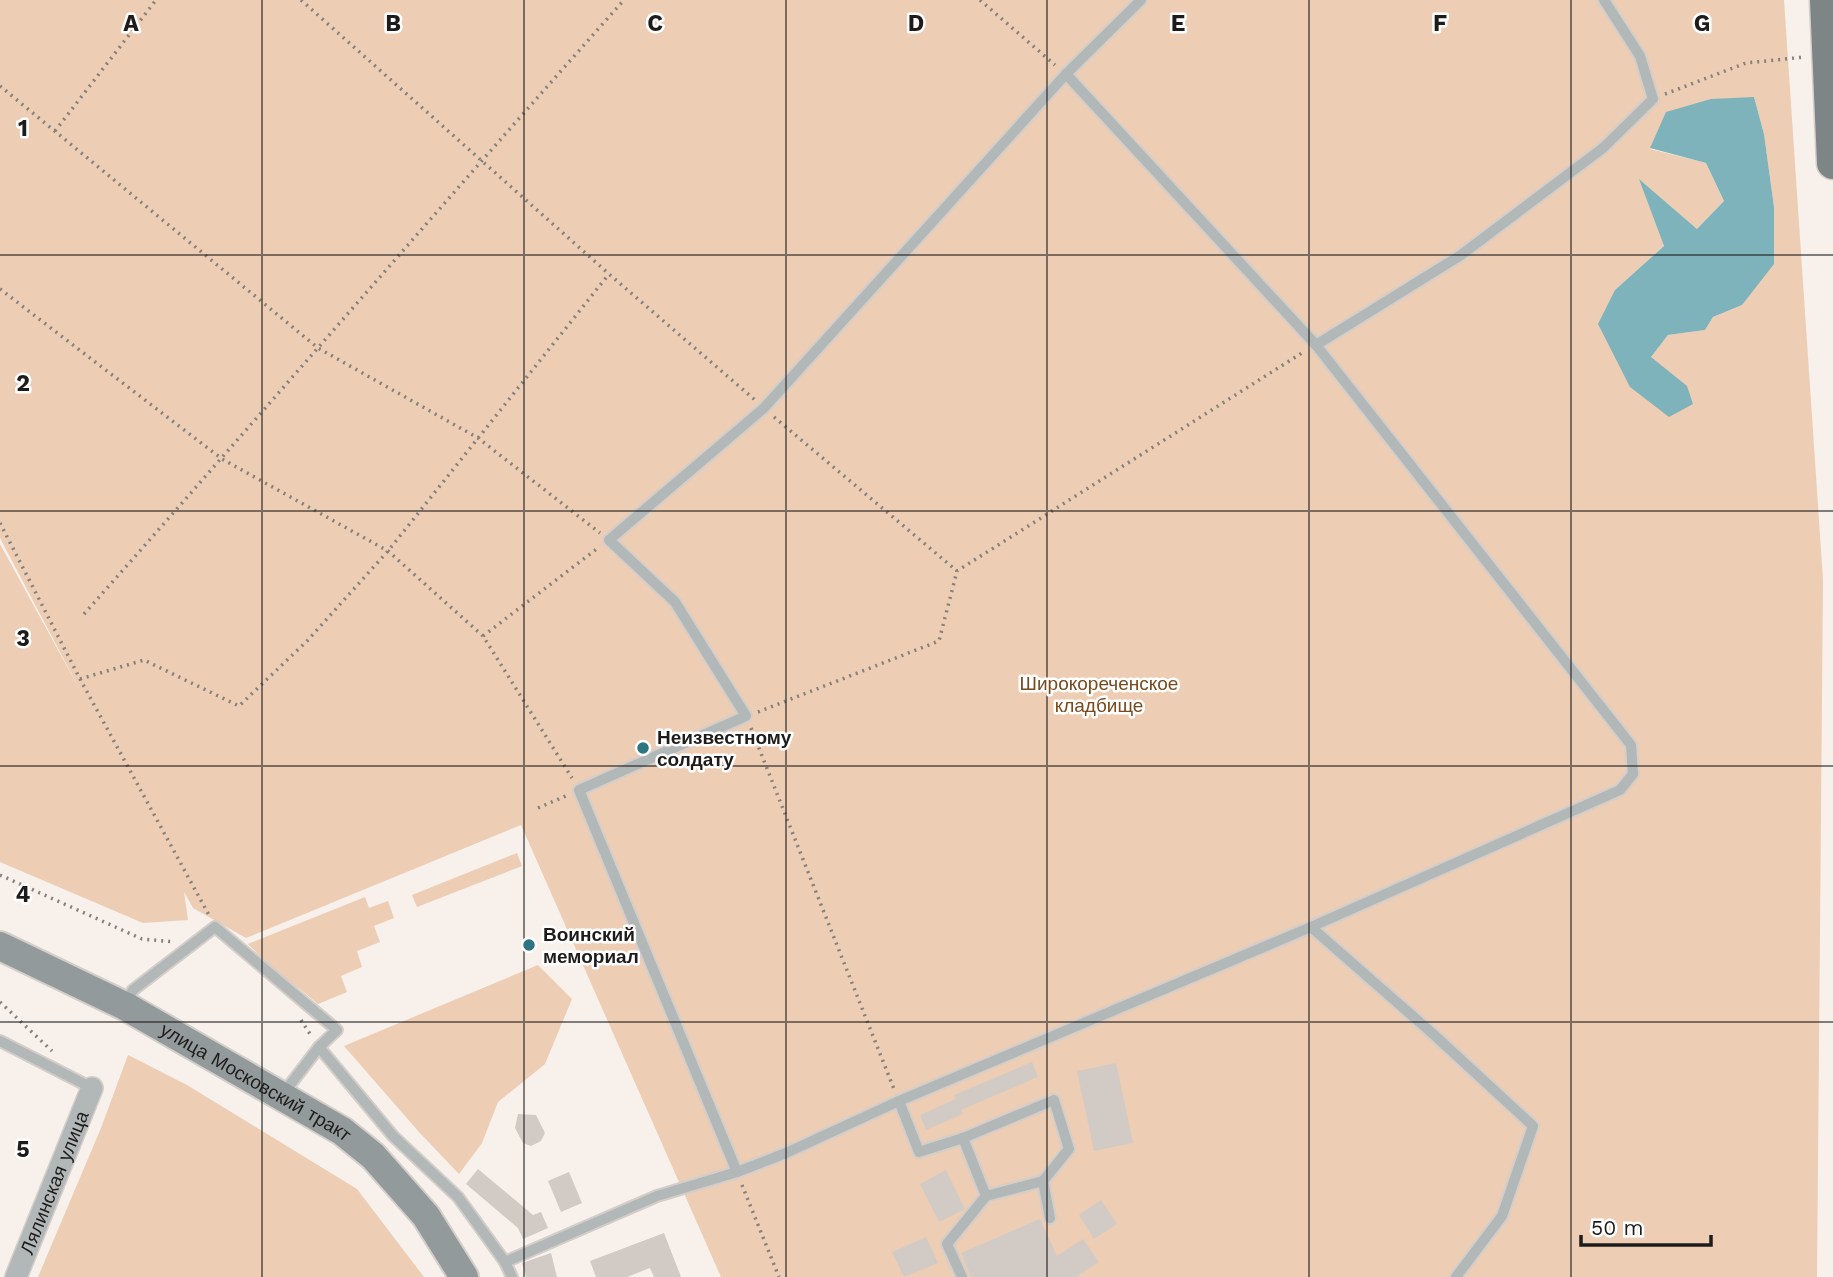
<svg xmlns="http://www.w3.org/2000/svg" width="1833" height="1277" viewBox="0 0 1833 1277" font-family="'Work Sans',sans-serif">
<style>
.green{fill:#edcdb3;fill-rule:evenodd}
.water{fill:#7eb3bc}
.building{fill:#d2cbc5}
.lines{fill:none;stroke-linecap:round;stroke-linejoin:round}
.service-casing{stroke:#d4ceca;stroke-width:14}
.minor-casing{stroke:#d4ceca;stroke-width:24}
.secondary-casing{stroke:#d4ceca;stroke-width:32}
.primary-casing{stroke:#d4ceca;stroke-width:35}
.path{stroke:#85817d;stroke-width:3.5;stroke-dasharray:2 5;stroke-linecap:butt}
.service{stroke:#b2b7b7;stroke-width:10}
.minor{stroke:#b2b7b7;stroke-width:21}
.secondary{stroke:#939a9b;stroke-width:28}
.primary{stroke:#7d8586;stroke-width:32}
.grid{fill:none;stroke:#1e1c1a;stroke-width:2;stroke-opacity:0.55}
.poi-dot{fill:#2d757f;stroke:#fff;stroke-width:2.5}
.labels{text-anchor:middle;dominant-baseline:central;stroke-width:5;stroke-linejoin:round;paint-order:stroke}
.park-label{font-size:19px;fill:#784a1c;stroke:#fff}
.poi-label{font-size:19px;font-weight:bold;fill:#1e1c1a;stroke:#fff;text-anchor:start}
.street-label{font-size:19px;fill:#1e1c1a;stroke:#fff}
.grid-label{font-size:23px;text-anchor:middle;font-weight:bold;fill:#1e1c1a;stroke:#fff;stroke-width:5;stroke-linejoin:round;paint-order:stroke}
</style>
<rect width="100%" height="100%" fill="#f7f0eb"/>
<g class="green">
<path d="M0,0h1784l39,580 -6,697h-1096l-200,-452 -275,113 -53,-30 -9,-16 4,28 -45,3 -143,-61v-318l81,148 -81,-154zM1754,97l10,37 10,73 -32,98 -29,12 -8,13 -37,5 -17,22 -36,-67 49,-44 -24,-66 57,49 27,-28 -18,-38 -56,-14z"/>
<polygon points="517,853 522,866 417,907 412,895"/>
<polygon points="365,897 369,908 388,901 394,918 374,926 380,942 357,951 362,967 341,976 347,992 318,1004 300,989 281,977 248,944"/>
<polygon points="538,965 572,999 545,1064 498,1102 482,1143 459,1174 419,1132 344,1046"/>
<polygon points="128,1055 187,1085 357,1189 424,1277 38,1277 101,1128"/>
</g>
<polygon class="water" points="1754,97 1764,134 1774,207 1774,264 1742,305 1713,317 1705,330 1668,335 1651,357 1687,386 1693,404 1669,417 1630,387 1598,324 1615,290 1664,246 1639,179 1697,229 1724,201 1706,163 1650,148 1666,112 1711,99"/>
<g class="building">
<polygon points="1032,1062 1038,1077 961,1110 963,1114 926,1130 920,1115 956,1099 954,1095"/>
<polygon points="1116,1063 1133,1143 1094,1151 1077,1071"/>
<polygon points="518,1114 536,1115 545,1133 541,1141 531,1146 523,1143 515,1128"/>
<polygon points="478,1169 533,1215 541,1212 548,1228 523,1239 518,1228 466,1184"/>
<polygon points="946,1170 965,1209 939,1222 920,1184"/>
<polygon points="569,1172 582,1203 561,1212 548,1181"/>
<polygon points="1101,1200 1117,1224 1094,1239 1079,1215"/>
<polygon points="1040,1219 1057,1256 1083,1239 1099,1262 1076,1277 971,1277 961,1253"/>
<polygon points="664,1233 681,1277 654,1277 650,1268 627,1277 596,1277 590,1261"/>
<polygon points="926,1237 938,1263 904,1277 892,1252"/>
<polygon points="551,1253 557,1277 526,1277 522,1263"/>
</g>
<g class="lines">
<g class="service-casing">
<g id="service">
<polyline points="1316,345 1461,255 1603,148 1653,99 1640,56 1604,0"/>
<polyline points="1311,927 1432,1033 1533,1126 1502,1216 1456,1277"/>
<polyline points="125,1006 133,990 215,927 337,1030 319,1047 283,1094"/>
<polyline points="0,1041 92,1088"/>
<polyline points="319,1047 393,1136 458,1197 505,1262 512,1277"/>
<polyline points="899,1101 919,1152 963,1138 1054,1100 1069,1149 1043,1181 986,1196"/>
<polyline points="737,1172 579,790 746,716 675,602 609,540 764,408 1066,74 1141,0"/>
<polyline points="1043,1181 1050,1218"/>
<polyline points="505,1262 657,1196 737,1172 786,1153 899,1101 1311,927 1620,790 1633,774 1631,745 1316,345 1066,74"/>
<polyline points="962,1277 947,1244 986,1196 963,1138"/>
</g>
</g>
<g class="minor-casing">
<g id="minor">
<path id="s1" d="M16,1277l76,-189"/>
</g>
</g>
<g class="secondary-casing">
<g id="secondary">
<path id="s2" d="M0,946l125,60 217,125 31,25 53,60 38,61"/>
</g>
</g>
<g class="primary-casing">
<polyline id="primary" points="1826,0 1833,163"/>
</g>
<g class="path">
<polyline points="301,0 609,274 755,400"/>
<polyline points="980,0 1055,65"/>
<polyline points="0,86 318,348 478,438 600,533"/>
<polyline points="1665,94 1746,63 1805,57"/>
<polyline points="55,131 156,0"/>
<polyline points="0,289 222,459 388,551 483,636 572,778"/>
<polyline points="774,417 957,571"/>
<polyline points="0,523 80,679 210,917"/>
<path d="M84,614c181,-204 359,-411 540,-614"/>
<polyline points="483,636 598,548"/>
<polyline points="80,679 144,660 239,706 307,641 388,551 609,274"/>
<polyline points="758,712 939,641 957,571 1305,351"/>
<polyline points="751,728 894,1089"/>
<polyline points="538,808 568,795"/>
<polyline points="0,875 142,939 175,942"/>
<polyline points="0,1002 52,1051"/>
<polyline points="301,1020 312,1037"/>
<polyline points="742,1185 779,1277"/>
</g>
<use href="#service" class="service"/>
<use href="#minor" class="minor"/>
<use href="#secondary" class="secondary"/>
<use href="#primary" class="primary"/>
</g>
<path class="grid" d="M262,0v1277M524,0v1277M786,0v1277M1047,0v1277M1309,0v1277M1571,0v1277M0,255h1833M0,511h1833M0,766h1833M0,1022h1833"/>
<g class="poi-dot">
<circle cx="643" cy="748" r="7"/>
<circle cx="529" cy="945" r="7"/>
</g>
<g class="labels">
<g class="park-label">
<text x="1099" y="683">Широкореченское<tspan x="1099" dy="22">кладбище</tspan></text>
</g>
<g class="poi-label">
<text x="657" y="737">Неизвестному<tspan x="657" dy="22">солдату</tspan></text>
<text x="543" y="934">Воинский<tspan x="543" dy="22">мемориал</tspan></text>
</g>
<g class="street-label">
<text stroke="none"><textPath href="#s2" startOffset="290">улица Московский тракт</textPath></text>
<text stroke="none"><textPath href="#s1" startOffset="102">Лялинская улица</textPath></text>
</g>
</g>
<g class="grid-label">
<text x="131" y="31">A</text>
<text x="393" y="31">B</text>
<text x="655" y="31">C</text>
<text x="916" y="31">D</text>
<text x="1178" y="31">E</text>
<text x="1440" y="31">F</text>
<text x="1702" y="31">G</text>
<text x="23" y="136">1</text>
<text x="23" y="391">2</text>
<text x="23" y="646">3</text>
<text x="23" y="902">4</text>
<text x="23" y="1157">5</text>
</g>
<path d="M1581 1235v10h130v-10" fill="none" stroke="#1e1c1a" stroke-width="3.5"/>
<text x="1591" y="1235" font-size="21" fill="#1e1c1a" stroke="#ffffff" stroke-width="5" paint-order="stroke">50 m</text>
</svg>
